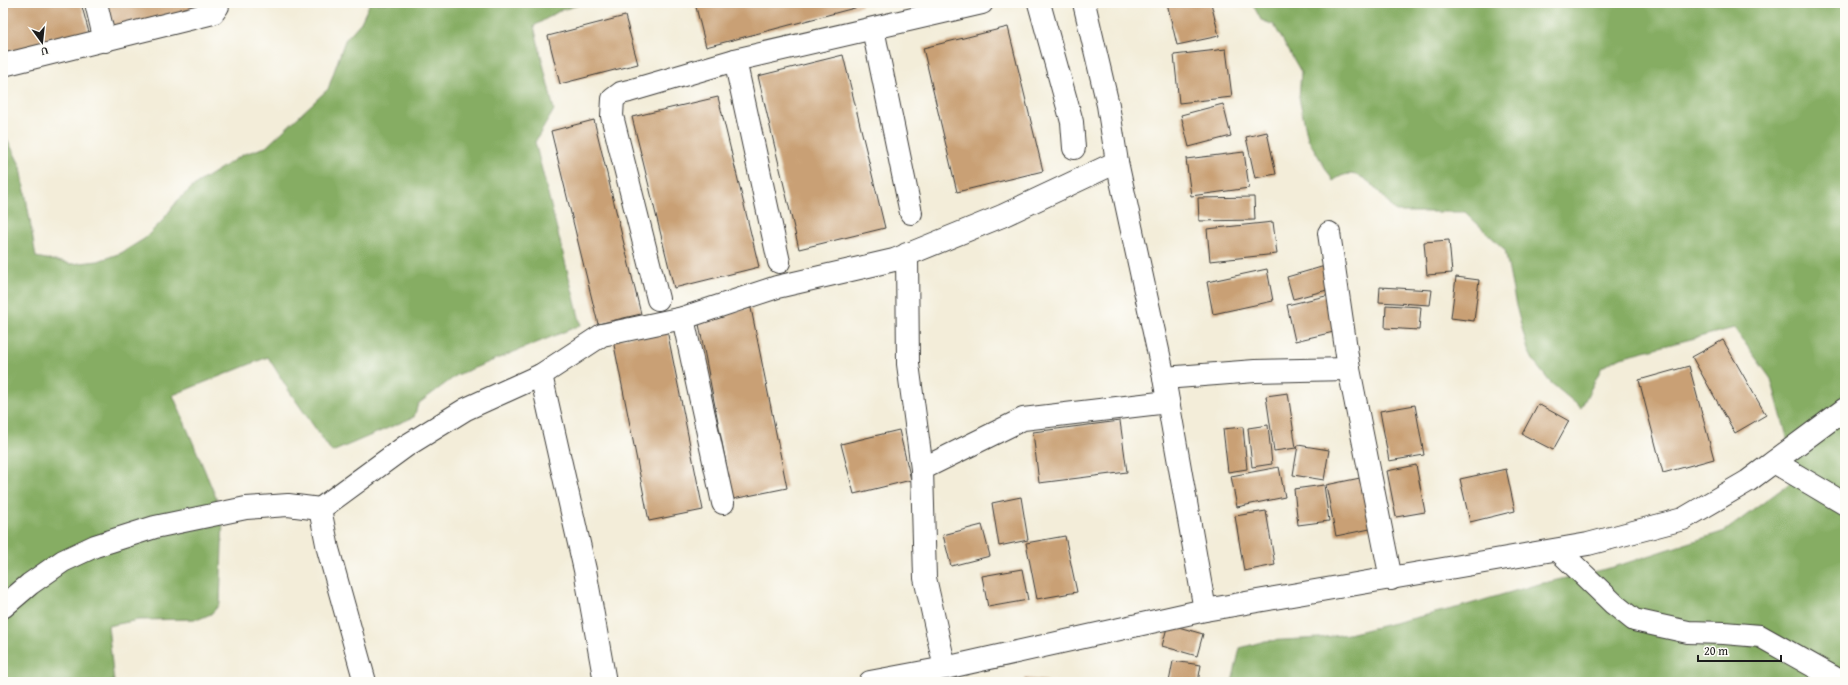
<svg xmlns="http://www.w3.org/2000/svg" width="1848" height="685" viewBox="0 0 1848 685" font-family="'Gentium Book Plus',serif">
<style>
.forest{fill:#86ad63;stroke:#516440}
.building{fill:#c9a074}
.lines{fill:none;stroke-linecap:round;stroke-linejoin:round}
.minor-casing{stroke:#3c3b38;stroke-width:24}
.major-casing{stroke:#3c3b38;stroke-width:24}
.minor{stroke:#fff;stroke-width:22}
.major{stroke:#fff;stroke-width:22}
</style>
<rect width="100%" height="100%" fill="#fdfcf7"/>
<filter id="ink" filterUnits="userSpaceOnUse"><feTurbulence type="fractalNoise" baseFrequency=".025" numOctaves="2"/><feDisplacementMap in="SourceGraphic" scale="8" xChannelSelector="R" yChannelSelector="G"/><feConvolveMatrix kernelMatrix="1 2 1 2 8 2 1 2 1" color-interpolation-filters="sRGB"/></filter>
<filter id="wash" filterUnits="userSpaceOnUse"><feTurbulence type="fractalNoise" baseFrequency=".012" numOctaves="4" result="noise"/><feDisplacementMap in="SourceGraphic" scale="16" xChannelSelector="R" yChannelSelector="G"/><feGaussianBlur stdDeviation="0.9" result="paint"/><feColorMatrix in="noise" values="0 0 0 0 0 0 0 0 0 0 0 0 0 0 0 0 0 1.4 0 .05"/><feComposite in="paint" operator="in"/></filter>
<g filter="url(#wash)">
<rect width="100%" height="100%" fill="#f3edd9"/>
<g class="forest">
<polygon points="370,3 586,3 561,10 534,26 554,110 535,142 581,325 457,375 418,404 414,417 332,452 289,391 268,357 173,395 215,495 223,518 220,604 211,614 199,619 138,620 108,626 114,682 3,682 3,131 21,167 36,257 72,264 98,261 121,253 144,239 162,221 178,200 197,183 244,154 266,147 328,89 345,40 361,22"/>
<path d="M1252,3h593v679h-613l8,-34 25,-7 54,-3 29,-4 112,-27 75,-22 79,-18 111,-36 73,-54 -27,-98 -37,-51 -113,29 -19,10 -21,41 -31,-26 -16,-20 -6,-12 -12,-44 -11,-56 -40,-38h-69c-13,-14 -30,-43 -52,-37 -4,1 -8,4 -11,6l-25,-42 -9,-41 2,-26 -27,-47 -13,-5z"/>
</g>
<g id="blocks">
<g class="building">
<polygon points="3,3 81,3 91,40 3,62"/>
<polygon points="107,3 201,3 202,9 114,32"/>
<polygon points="695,3 861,3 862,6 706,47"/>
<polygon points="1167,3 1211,3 1219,36 1177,45"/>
<polygon points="625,16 638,64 560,84 548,36"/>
<polygon points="1008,27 1043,171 957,192 923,48"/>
<polygon points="1226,49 1232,97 1179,103 1174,55"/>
<polygon points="843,55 885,228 799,249 758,76"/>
<polygon points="718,97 759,267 674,288 632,117"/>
<polygon points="1223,104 1231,136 1189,147 1181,115"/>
<polygon points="594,120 641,314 598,324 551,131"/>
<polygon points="1267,132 1276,174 1255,178 1246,137"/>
<polygon points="1244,152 1249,188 1191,196 1186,159"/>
<polygon points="1254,197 1255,220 1199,221 1198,198"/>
<polygon points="1273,222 1277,254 1210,261 1207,229"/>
<polygon points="1449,240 1452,273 1427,275 1424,242"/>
<polygon points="1325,266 1331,289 1293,299 1287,277"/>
<polygon points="1267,269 1273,301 1213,314 1207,282"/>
<polygon points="1456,277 1479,280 1474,321 1451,318"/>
<polygon points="1380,287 1432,290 1430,305 1379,302"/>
<polygon points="1330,295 1338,331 1295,341 1287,305"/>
<polygon points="1386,305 1421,307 1419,330 1385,328"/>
<polygon points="751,308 787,488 733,499 698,319"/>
<polygon points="667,330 703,510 649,521 613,340"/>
<polygon points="1723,340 1766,415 1735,433 1692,357"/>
<polygon points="1689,366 1714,459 1663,473 1639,380"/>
<polygon points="1288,393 1296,448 1274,451 1266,396"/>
<polygon points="1538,404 1569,421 1553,450 1522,434"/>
<polygon points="1415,405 1424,455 1389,461 1380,411"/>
<polygon points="1120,421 1127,472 1039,483 1033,432"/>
<polygon points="1268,425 1272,464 1252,467 1248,428"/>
<polygon points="1243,427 1247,469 1228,472 1223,429"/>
<polygon points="899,430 911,480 854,494 841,444"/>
<polygon points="1298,445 1329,450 1324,480 1293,475"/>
<polygon points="1416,465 1425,512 1396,517 1387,471"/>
<polygon points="1279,467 1285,497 1237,507 1231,476"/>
<polygon points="1506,469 1515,511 1470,522 1460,479"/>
<polygon points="1365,477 1375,528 1336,536 1326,485"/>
<polygon points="1324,485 1329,521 1298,525 1294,489"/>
<polygon points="1021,497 1028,540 999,546 992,503"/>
<polygon points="1266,511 1275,565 1244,571 1235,516"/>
<polygon points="982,525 990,556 951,566 943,535"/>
<polygon points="1065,536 1077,592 1037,599 1026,543"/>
<polygon points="1022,569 1028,600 988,607 982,576"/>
<polygon points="1168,624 1203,634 1197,656 1162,646"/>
<polygon points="1173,661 1201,665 1198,682 1169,682"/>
<polygon points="1025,678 1048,681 1048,682 1025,682"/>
<polygon points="1120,679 1140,681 1140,682 1120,682"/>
</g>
</g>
</g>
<g filter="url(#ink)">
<use href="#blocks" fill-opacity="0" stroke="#3c3b38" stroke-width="1"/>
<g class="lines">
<g class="minor-casing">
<g id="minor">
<polyline points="96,3 105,41"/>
<polyline points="1039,3 1072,122 1074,148"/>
<polyline points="1084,3 1108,105 1117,162 1164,378 1205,610"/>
<polyline points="873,29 911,213"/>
<polyline points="735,60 779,262"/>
<polyline points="3,65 213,13 218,6 218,3"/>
<polyline points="1329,233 1349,369 1391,579"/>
<polyline points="907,254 908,364 922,469 925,578 945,668"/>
<polyline points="658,299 612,116 613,99 621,93 629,91 735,60 982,3"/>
<polyline points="683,318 723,503"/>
<polyline points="541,375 585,570 605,682"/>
<polyline points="1164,378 1255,371 1349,369"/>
<polyline points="1774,462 1845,504"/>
<polyline points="922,469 1023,419 1168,402"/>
<polyline points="1558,550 1614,604 1634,620 1688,632 1724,633 1760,636 1842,682"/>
<polyline points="3,607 30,584 63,561 95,546 155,527 246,508 288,505 320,509"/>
<polyline points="365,682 328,549 320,509 406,446 466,409 541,375 602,335 683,318 777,287 894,260 1002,216 1117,162"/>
</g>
</g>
<g class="major-casing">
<polyline id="major" points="870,682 945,668 1205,610 1588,544 1683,519 1748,481 1845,409"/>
</g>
<use href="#minor" class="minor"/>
<use href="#major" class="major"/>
</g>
</g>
<rect width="1848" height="685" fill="none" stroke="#fdfcf7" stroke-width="16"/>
<g transform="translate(42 42) rotate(165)" stroke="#fdfcf7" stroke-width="3" paint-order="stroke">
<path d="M0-3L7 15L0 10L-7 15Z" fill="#1c1c1c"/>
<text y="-6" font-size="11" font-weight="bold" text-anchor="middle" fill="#1c1c1c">U</text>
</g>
<path d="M1698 655v6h83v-6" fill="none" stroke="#1c1c1c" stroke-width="2"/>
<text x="1704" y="655" font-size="12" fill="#1c1c1c" stroke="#fdfcf7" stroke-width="3" paint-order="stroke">20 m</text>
</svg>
